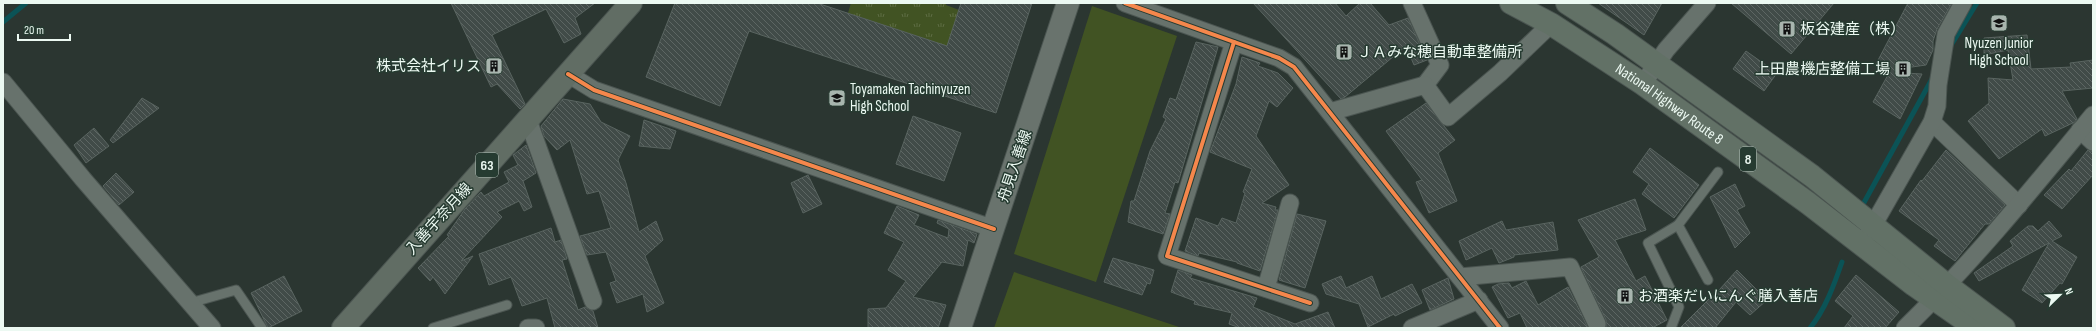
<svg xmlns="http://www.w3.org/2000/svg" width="2096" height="331" viewBox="0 0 2096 331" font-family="'Sofia Sans Condensed','Noto Sans JP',sans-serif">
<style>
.grass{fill:url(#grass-tufts)}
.pitch{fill:#415323}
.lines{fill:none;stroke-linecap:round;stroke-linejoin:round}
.stream{stroke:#0b5356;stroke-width:5}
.building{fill:url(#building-back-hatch);stroke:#596460}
.lane-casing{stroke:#4b5551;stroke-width:11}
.street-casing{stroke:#4b5551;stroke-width:19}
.secondary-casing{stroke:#4b5551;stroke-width:24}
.primary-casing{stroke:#4b5551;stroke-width:24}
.highway-casing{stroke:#4b5551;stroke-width:24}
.lane{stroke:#67726c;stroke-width:9}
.street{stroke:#67726c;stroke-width:17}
.secondary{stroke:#69736d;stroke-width:22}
.primary{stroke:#616d64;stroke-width:22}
.highway{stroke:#627166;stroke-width:22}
.cycleway-casing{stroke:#263b31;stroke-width:6}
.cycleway{stroke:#f5874c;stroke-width:4}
.labels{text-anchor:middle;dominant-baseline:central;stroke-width:3;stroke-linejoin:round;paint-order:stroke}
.shield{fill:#263b31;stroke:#b1c0b8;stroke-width:1}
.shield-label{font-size:14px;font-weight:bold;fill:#ecf9f2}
.poi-label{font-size:15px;fill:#ecf9f2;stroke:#263b31;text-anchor:start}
.street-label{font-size:15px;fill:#ecf9f2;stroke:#263b31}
</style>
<defs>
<pattern id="grass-tufts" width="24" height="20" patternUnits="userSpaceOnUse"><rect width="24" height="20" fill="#415323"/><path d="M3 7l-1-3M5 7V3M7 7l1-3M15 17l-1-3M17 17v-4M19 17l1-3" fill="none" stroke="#5d6c43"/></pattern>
<pattern id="building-back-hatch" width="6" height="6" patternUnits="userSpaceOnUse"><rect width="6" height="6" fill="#414b48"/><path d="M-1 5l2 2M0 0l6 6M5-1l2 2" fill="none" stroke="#5d6663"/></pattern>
</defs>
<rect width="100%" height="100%" fill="#2b3631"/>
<polygon class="grass" points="851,3 946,3 946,5 959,10 947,46 848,13"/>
<g class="pitch">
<polygon points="1092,6 1177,36 1096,282 1014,254"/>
<polygon points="1014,272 1182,328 994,328"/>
</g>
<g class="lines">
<g class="stream">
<polyline points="3,22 26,3"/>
<polyline points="1950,47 1977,3"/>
<polyline points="1861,208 1933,77"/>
<path d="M1810,328c15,-18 24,-43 32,-66"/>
</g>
</g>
<g class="building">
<polygon points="451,3 595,3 575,18 581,34 564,43 546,9 492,35 525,104 520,109 497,84 491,87"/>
<polygon points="675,3 817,3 947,46 961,3 1032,3 996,113 749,31 720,106 646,77"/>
<polygon points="1253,3 1335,3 1346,16 1360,3 1370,3 1389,25 1408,18 1427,60 1414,65 1406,46 1345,97 1341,99"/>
<polygon points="1598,3 1662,3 1644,35"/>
<polygon points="1731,3 1834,3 1791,54"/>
<polygon points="1908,3 1952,3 1937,29 1933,41 1933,50 1926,65 1905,68 1905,73 1922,74 1900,119 1873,102 1889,73 1876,64"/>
<polygon points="2027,35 2031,69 2071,67 2070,63 2093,60 2093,88 2062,91 2077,119 2075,122 2045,136 2042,129 1999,159 1968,121 1989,103 1988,78 2013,80 2008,50 1984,55 1984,38"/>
<polygon points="1196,42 1218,47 1178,183 1175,182 1165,213 1170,214 1163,234 1128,222 1131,201 1134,201 1150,151 1166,119 1163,117 1170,98 1176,100"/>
<polygon points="1746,51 1777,73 1764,91 1733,69"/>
<polygon points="1242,57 1260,63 1258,66 1278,73 1293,88 1277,107 1269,101 1256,136 1289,185 1262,203 1276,207 1275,210 1278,210 1260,271 1237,263 1237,262 1199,253 1198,256 1185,251 1196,218 1218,226 1222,218 1236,223 1245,193 1243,192 1252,169 1210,152 1236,84"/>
<polygon points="142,98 159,108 113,143 110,140"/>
<polygon points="563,99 590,104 601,122 630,136 618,160 626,183 639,232 656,221 663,240 645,256 664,303 647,312 643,294 617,303 610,283 616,281 606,252 587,255 580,236 611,228 599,191 587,194 570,140 557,150 544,136 541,126"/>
<polygon points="1426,103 1455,140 1438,153 1457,201 1429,213 1416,182 1422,180 1386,131"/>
<polygon points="913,116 961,133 944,181 896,164"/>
<polygon points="644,120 676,131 670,149 639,146"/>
<polygon points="94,128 109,146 86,163 74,145"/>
<polygon points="526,145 536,173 523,181 532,207 524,211 519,201 497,212 502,217 461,261 473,256 445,294 433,277 430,281 418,268 449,236 447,235 465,209 481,192 484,196 509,182 504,172 518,165 513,155"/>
<polygon points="1650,148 1699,185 1674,218 1642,194 1649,184 1633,172"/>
<polygon points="1946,150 2005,205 1989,224 1985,224 1955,261 1934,246 1939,240 1899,211 1921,180 1922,181"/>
<polygon points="2088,150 2093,152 2093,175 2062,209 2044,195 2069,169 2071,171"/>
<polygon points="116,173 134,192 119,205 103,186"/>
<polygon points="808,175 822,204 803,213 791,183"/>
<polygon points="1735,184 1745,206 1737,210 1750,233 1735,248 1710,197"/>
<polygon points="1635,199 1646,230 1615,240 1636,281 1645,276 1667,320 1652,328 1606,328 1606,320 1581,267 1599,257 1578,220"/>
<polygon points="897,206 919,215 914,225 948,238 949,229 937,223 938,220 977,234 974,243 968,240 963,266 942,262 913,297 946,305 938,328 868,328 868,309 886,308 906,281 888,270 904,242 884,233"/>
<polygon points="1297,214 1326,221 1305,288 1279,280"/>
<polygon points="1502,221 1506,230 1553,222 1558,250 1514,255 1514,257 1499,263 1492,248 1466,260 1459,241"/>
<polygon points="2049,221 2062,236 2052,241 2077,257 2062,284 2060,283 2042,303 2022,290 2049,243 1979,281 1974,273 2013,246 2010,241 2028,226 2033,226 2038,231"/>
<polygon points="551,228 555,242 561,240 567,259 562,260 578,310 585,307 593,311 598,328 555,328 547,298 522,306 511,277 489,285 479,254"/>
<polygon points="1113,258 1154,270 1150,284 1147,283 1142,295 1104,282"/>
<polygon points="1178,270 1192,275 1190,278 1257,298 1253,307 1295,324 1328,312 1335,328 1240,328 1229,324 1232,313 1194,304 1195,301 1171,292"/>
<polygon points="1737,270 1767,300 1750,315 1736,302 1715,328 1680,328 1710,298 1711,299"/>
<polygon points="1856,275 1899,312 1885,328 1844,328 1853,316 1835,301"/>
<polygon points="284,276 302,311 268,328 251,293"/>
<polygon points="1341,276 1346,288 1372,276 1381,299 1412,284 1422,303 1395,316 1394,314 1368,327 1359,304 1326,294 1322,284"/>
<polygon points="1448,278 1454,299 1430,310 1422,290"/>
<polygon points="1526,281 1538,305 1568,287 1588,328 1527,328 1520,313 1508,318 1492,287 1498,284 1509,283 1512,288"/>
</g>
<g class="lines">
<g class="lane-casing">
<g id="lane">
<polyline points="1708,280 1678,225 1718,172"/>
<polyline points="190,303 236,290 262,328"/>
<polyline points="433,328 507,305"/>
<polyline points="1671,328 1679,307 1648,243 1678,225"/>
</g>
</g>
<g class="street-casing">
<g id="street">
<polyline points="1125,3 1279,58 1294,67 1500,328"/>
<polyline points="1412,3 1440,65 1425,85"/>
<polyline points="1234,42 1167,256 1310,303"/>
<polyline points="568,74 594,90 994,229"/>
<polyline points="3,82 83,179 212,328"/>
<polyline points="1643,84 1666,50 1707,3"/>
<polyline points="1330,112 1425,85 1448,117 1500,73 1551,24"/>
<polyline points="528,120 593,301"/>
<polyline points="1932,122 2019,205"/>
<polyline points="2080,130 2093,142"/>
<polyline points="1867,236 1932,122 1937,106 1938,85 1946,34 1963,3"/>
<polyline points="1460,277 1570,267 1597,324"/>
<polyline points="1266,288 1290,203"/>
<polyline points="528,328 536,328"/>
<polyline points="1412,328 1479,300"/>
<path d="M1905,328c68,-66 128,-140 188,-213"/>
</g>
</g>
<g class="secondary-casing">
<polyline id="secondary" points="960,328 1068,3"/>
</g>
<g class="primary-casing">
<polyline id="primary" points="343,328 631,3"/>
</g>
<g class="highway-casing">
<g id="highway">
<path id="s1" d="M1511,3l40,21 92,60 165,119 106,82 62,43"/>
<polyline points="1567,3 1615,34 1812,176 1948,286 2004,328"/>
</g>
</g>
<use href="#lane" class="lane"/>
<use href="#street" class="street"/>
<use href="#secondary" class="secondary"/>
<use href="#primary" class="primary"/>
<use href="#highway" class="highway"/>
<g class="cycleway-casing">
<g id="cycleway">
<polyline points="1125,3 1279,58 1294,67 1500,328"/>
<polyline points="1234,42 1167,256 1310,303"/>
<polyline points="568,74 594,90 994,229"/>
</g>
</g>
<use href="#cycleway" class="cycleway"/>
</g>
<defs>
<g id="school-square" transform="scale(0.9)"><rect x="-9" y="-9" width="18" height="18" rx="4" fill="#a8b5ae" stroke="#263b31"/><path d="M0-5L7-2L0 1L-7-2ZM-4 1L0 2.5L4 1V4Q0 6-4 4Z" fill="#111"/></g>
<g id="building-square" transform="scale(0.9)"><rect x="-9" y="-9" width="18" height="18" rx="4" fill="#a8b5ae" stroke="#263b31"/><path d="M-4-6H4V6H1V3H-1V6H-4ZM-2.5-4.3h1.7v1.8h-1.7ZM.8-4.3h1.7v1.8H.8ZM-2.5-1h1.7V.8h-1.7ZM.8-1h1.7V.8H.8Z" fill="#111"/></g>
</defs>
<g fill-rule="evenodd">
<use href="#school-square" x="1999" y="23"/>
<use href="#building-square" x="1787" y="29"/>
<use href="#building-square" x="1344" y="52"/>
<use href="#building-square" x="494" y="66"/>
<use href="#building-square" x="1903" y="69"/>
<use href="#school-square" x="837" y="98"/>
<use href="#building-square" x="1625" y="296"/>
</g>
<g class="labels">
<g class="shield">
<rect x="1740" y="147" width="16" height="24" rx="3"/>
<rect x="476" y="153" width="22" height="24" rx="3"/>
</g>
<g class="shield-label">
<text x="1748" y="159">8</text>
<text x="487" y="165">63</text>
</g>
<g class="poi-label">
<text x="1800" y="29">板谷建産（株）</text>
<text x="1999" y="43" text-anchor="middle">Nyuzen Junior<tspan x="1999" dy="17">High School</tspan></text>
<text x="1357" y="52">ＪＡみな穂自動車整備所</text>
<text x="481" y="66" text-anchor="end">株式会社イリス</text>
<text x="1890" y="69" text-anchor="end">上田農機店整備工場</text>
<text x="850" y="89">Toyamaken Tachinyuzen<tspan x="850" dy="17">High School</tspan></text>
<text x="1638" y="296">お酒楽だいにんぐ膳入善店</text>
</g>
<g class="street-label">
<text stroke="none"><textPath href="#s1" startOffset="188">National Highway Route 8</textPath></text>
<text transform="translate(1015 166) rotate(-71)">舟見入善線</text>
<text transform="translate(439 219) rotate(-48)">入善宇奈月線</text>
</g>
</g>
<rect width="2096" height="331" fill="none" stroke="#ecf9f2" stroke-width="8"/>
<g transform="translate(2060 295) rotate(67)" stroke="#263b31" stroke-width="3" paint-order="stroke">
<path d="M0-3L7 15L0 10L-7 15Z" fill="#ecf9f2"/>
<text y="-6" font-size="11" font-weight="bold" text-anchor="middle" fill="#ecf9f2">N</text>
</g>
<path d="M18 34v6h52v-6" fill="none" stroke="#ecf9f2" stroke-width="2"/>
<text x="24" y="34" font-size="12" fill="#ecf9f2" stroke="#263b31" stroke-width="3" paint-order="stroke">20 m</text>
</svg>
